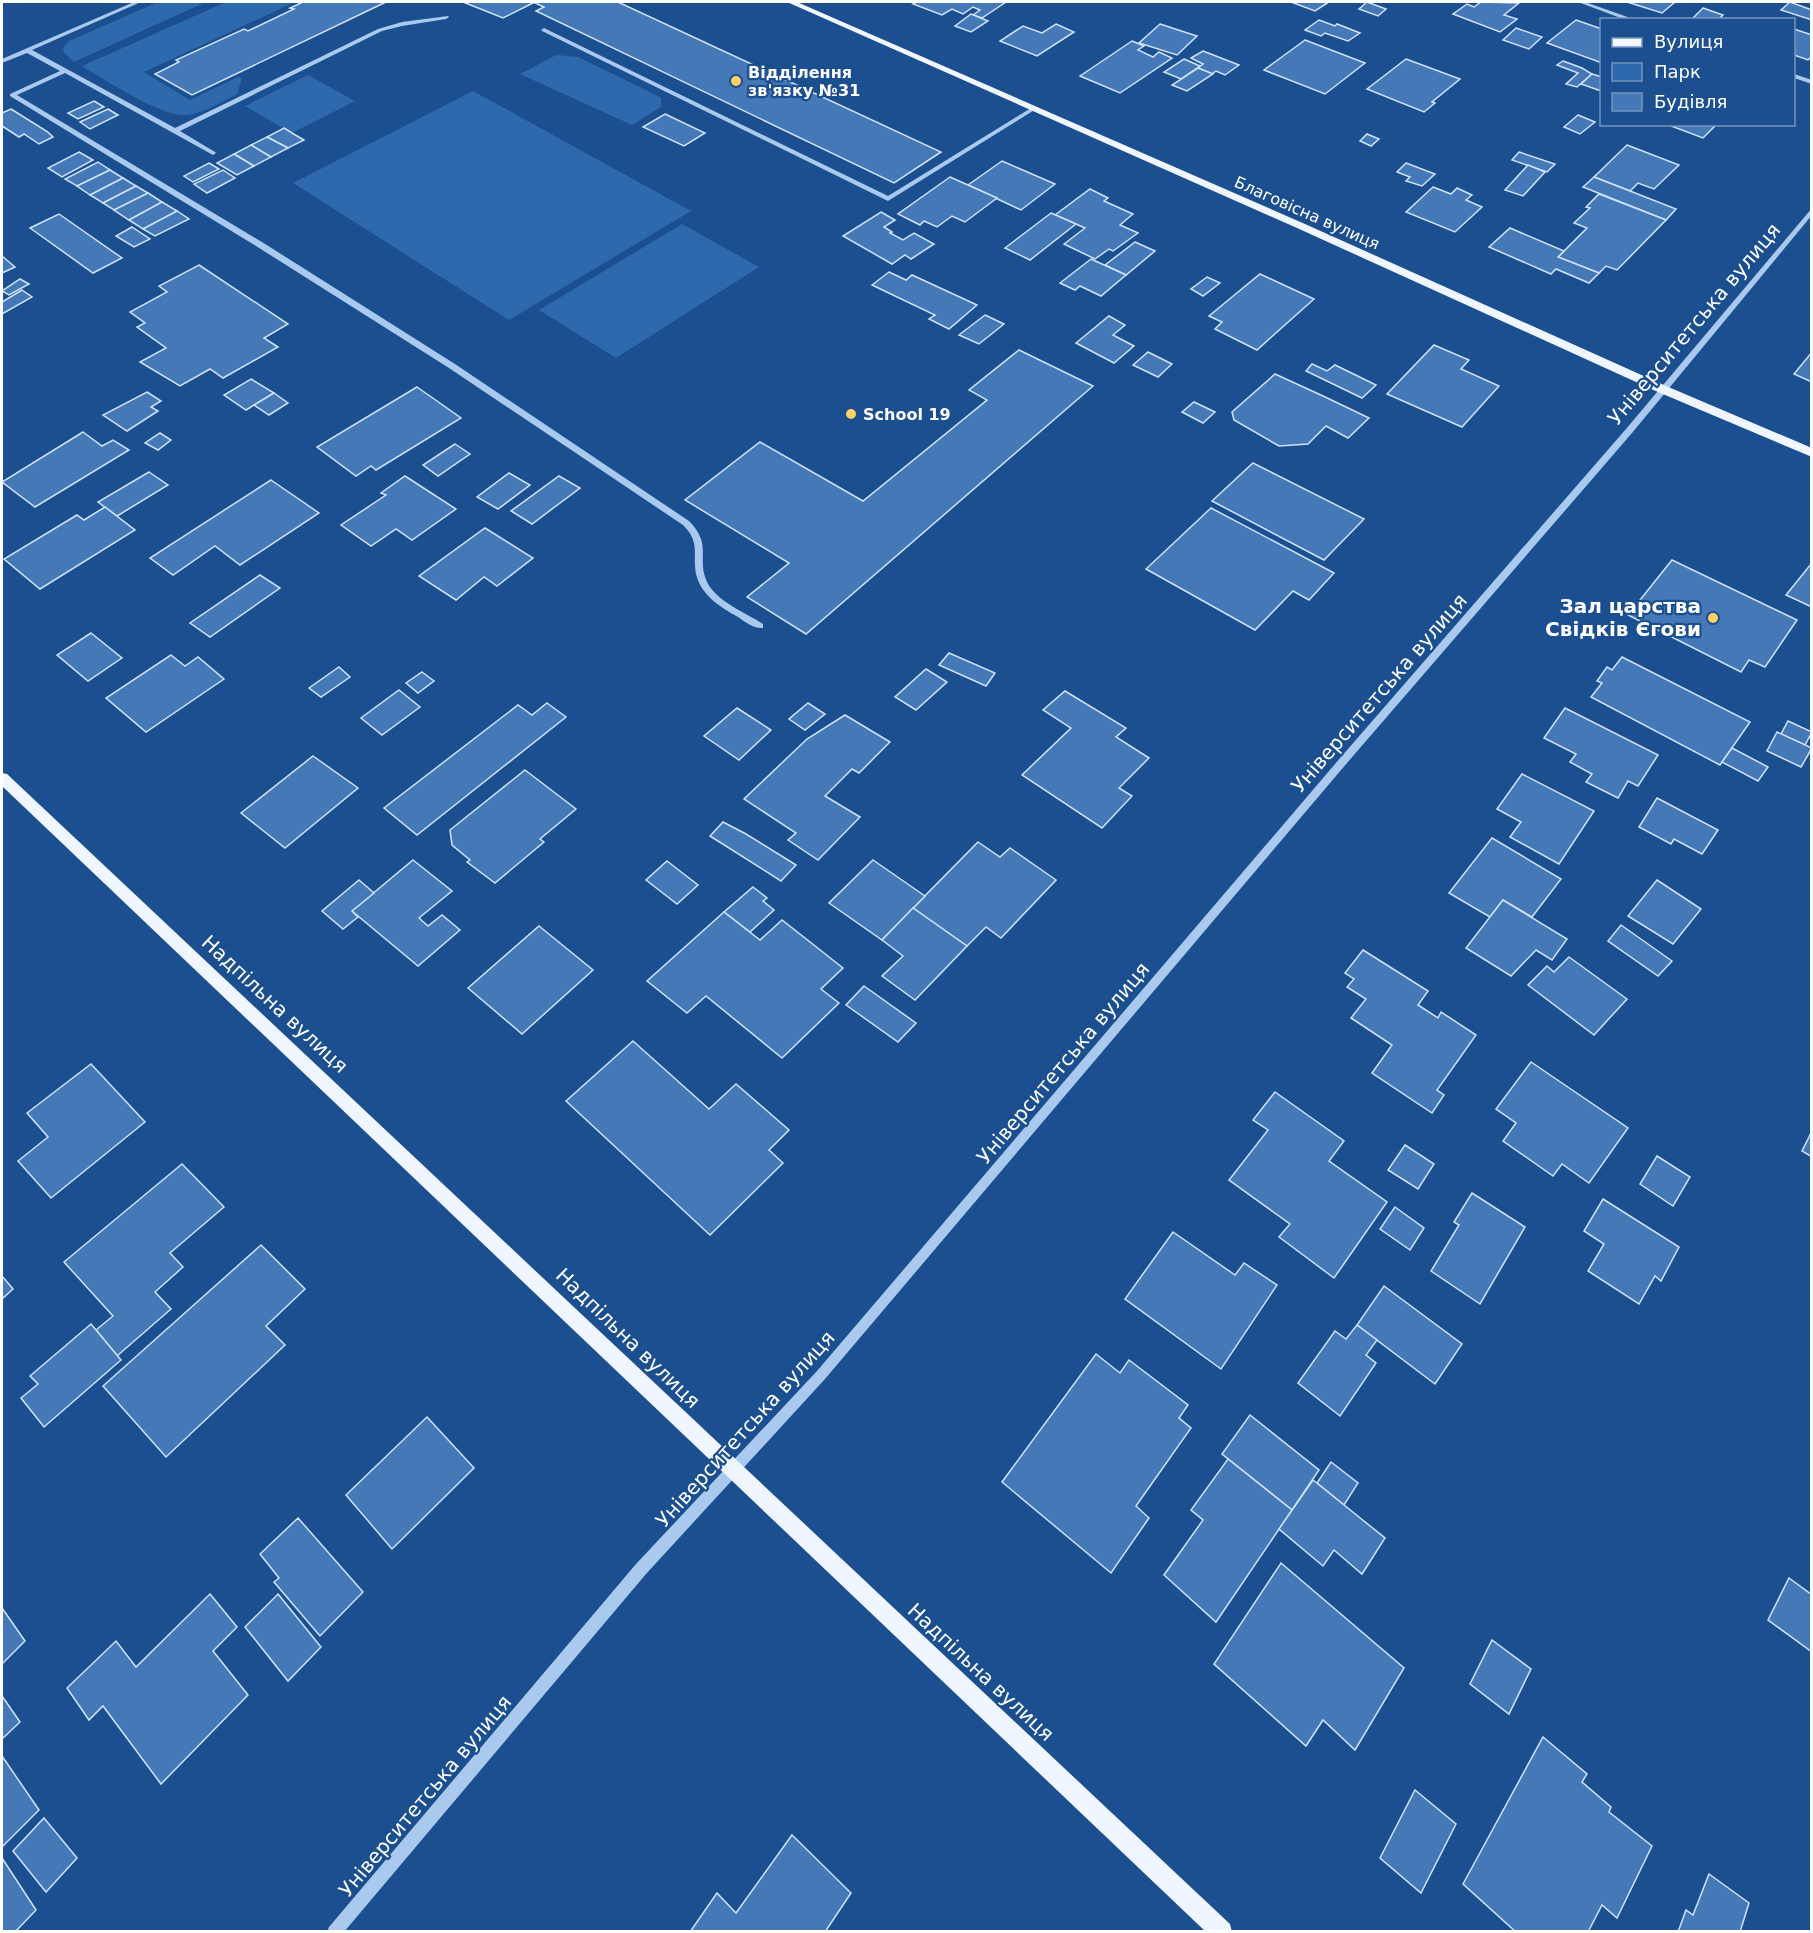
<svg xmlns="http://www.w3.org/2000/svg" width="1813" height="1933" viewBox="0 0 1813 1933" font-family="'DejaVu Sans',sans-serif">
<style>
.green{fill:#2e69ad}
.building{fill:#4478b7;stroke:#cfe3fa;stroke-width:1.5}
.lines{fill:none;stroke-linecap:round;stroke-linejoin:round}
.minor{fill:#a9c9ee;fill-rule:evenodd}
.major{fill:#f0f6ff;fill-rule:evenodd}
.poi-dot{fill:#ffd166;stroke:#1b4f8f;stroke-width:2}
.labels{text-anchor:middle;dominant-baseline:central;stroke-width:4.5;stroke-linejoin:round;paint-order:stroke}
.far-poi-label{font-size:16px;font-weight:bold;fill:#fff;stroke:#1b4f8f;text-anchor:start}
.far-street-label{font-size:16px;fill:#fff;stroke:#1b4f8f}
.street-label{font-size:20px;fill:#fff;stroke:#1b4f8f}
.poi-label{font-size:20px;font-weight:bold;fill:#fff;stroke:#1b4f8f;text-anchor:end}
</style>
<rect width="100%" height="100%" fill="#1b4f8f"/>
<g class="green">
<polygon points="158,2 206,2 74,62 64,53 63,48 69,41"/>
<path d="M226,2h69l-151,70 46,28 48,-23 4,1 -5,16c-16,8 -34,20 -51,21 -23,3 -82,-36 -104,-49z"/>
<polygon points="556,55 578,57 656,95 661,98 661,107 632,125 520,74"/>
<polygon points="308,75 355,101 292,133 245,106"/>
<polygon points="473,91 691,211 509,320 293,183"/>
<polygon points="682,224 759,267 616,358 539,310"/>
</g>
<g class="building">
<polygon points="303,2 386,2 192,95 155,74 179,62 176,60 244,29 248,31 294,9 290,8"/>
<polygon points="463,2 535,2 503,18"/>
<polygon points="533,2 618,2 941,152 894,183 536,11 544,7"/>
<polygon points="917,2 1006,2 982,18 973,15 980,10 973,7 963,14 952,9 942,15 913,4"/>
<polygon points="1291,2 1329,2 1315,11"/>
<polygon points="1367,2 1386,9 1378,16 1359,9"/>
<polygon points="1481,2 1519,3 1504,15 1517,19 1500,32 1453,14 1467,4 1474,7"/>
<polygon points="1627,2 1675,2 1662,13"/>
<polygon points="1790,2 1812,10 1812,20 1781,10"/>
<polygon points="1703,8 1723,15 1718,20 1691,20"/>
<polygon points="971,14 988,21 971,32 955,26"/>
<polygon points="1319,20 1335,26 1337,24 1360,33 1348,41 1325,33 1321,36 1305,30"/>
<polygon points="1576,20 1602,29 1602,63 1547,43"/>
<polygon points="1056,24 1074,32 1037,56 1000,41 1023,26 1042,33"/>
<polygon points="1160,24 1197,36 1177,55 1139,43"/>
<polygon points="1516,28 1542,37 1529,49 1503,40"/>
<polygon points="1794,29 1812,35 1812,56 1808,60 1794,55"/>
<polygon points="1305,40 1365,63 1325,94 1264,70"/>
<polygon points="1132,41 1144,46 1138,50 1153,57 1159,52 1172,58 1120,93 1080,76"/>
<polygon points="1203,51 1239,65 1225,75 1216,71 1212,74 1198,68 1203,64 1191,58"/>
<polygon points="1184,59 1200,66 1181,79 1164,72"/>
<polygon points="1406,59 1460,79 1432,102 1435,103 1424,112 1367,89"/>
<polygon points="1563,61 1582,68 1592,74 1577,87 1566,84 1578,73 1557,65"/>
<polygon points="1198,68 1213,74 1187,91 1172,85"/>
<polygon points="1592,74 1602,77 1601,91 1581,84"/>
<polygon points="94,101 104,107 78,119 68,113"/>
<polygon points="11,109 48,132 53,137 39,144 24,134 19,137 2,126 2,113"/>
<polygon points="108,109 118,115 90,129 80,122"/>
<polygon points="665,114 705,133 684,146 643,127"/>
<polygon points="1578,115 1595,122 1580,134 1564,127"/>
<polygon points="1666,124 1717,124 1703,138"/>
<polygon points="284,128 292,133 304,140 288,148 267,137"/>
<polygon points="1367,134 1379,139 1371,146 1360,141"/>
<polygon points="267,137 288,148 271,157 251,145"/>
<polygon points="251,145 271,157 254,166 234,154"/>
<polygon points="1627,145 1679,165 1654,189 1638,183 1630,191 1594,177"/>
<polygon points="79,152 93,160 62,177 48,168"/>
<polygon points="1519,152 1555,164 1547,172 1512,160"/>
<polygon points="234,154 254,166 237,175 217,163"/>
<polygon points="1002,161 1055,184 1021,210 968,185"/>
<polygon points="98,162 110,170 77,186 65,179"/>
<polygon points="209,163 219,169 193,182 184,176"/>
<polygon points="1406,163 1435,174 1422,186 1406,181 1410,177 1397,172"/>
<polygon points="1528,165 1545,172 1523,196 1505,190"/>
<polygon points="110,170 123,178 90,195 77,186"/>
<polygon points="223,170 235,178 207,193 194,184"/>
<polygon points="950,177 997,198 965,222 952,216 937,227 924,221 920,225 898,214"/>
<polygon points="1594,177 1630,191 1676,209 1666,220 1583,187"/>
<polygon points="123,178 136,186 103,203 90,195"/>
<polygon points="136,186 148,193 114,210 103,203"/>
<polygon points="1433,187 1451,194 1457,188 1472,195 1466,200 1482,207 1455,232 1406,212"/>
<polygon points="1090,189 1108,198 1104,201 1133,214 1120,225 1138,233 1113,251 1109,249 1095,259 1064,244 1085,228 1055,215"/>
<polygon points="148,193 162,202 129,220 114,210"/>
<polygon points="1599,194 1666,220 1617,270 1606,266 1599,273 1558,257 1587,228 1574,223 1590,208 1586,207"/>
<polygon points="162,202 177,211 143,229 129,220"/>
<polygon points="177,211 189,219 155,236 143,229"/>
<polygon points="881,212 895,220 884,227 892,232 890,233 903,240 914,233 934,244 911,259 905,255 892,264 843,236"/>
<polygon points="1051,213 1076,224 1030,260 1005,248"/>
<polygon points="59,214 122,258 93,273 30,228"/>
<polygon points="132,227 150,239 134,247 116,236"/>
<polygon points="1510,228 1564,251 1558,257 1599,273 1589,283 1556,269 1551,274 1489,247"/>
<polygon points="1135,242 1155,251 1126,275 1105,265"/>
<polygon points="2,256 15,267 2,273"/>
<polygon points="1091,259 1126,275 1101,296 1080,286 1075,290 1060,283"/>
<polygon points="199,265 288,324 264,338 278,347 223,378 210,369 180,386 140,362 166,348 137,327 145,323 130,312 167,292 159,286"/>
<polygon points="889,272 906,280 912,275 977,305 949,329 929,319 935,315 872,285"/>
<polygon points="1260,274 1314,299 1257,350 1215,329 1222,322 1209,316"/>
<polygon points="1207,277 1220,283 1203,296 1191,289"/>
<polygon points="20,279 29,284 9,295 2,291"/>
<polygon points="22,290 32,297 2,314 2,302"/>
<polygon points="985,315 1004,324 979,344 959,335"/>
<polygon points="1109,316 1125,325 1113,335 1134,346 1114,363 1076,343"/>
<polygon points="1434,345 1469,360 1461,369 1499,386 1462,427 1387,394"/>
<polygon points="1019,350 1093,386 806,634 747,597 789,563 685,500 760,442 863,501 987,400 969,390"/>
<polygon points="1148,352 1172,364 1158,377 1133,365"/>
<polygon points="1812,352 1812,382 1794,374"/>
<polygon points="1312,364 1327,371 1335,365 1376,385 1362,398 1306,371"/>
<polygon points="1275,374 1323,396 1369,418 1348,438 1326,426 1308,444 1279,446 1234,420 1232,412"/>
<polygon points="251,379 274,393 246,410 224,395"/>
<polygon points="417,387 461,418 376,470 371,466 356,476 317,447"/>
<polygon points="147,392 161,401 151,407 158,411 127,431 103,415"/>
<polygon points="274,393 288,403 269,415 254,405"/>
<polygon points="1194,402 1215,412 1203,423 1182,412"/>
<polygon points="83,432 102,446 113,440 129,450 35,507 2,482"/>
<polygon points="160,433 171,440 158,450 145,443"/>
<polygon points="455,444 470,454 438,476 423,465"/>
<polygon points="1253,463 1364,519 1324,560 1212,501"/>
<polygon points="149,472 168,485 117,516 98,502"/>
<polygon points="509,473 530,485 498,509 477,497"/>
<polygon points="405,476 456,509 412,540 396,529 371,546 341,525 386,495 381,493"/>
<polygon points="559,476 580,488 532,524 511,511"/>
<polygon points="271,480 319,513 240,565 215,546 173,575 150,558"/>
<polygon points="105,507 135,530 40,589 4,559 77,515 84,520"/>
<polygon points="1211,508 1334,573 1309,600 1293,591 1255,630 1146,569"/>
<polygon points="485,528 533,558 497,586 484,577 456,600 419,576"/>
<polygon points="1672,560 1797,620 1765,667 1749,660 1741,672 1628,615"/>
<polygon points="1811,564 1812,565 1812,607 1786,595"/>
<polygon points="260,575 280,588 210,637 190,623"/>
<polygon points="91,633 122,658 88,681 57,655"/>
<polygon points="949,653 995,673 986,686 939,665"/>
<polygon points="171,655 185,666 198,657 224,679 146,732 106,698"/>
<polygon points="1622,657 1750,722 1720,765 1591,697 1602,683 1597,681 1607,667 1612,670"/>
<polygon points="339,667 350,677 321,697 309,688"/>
<polygon points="926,669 947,682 916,710 895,697"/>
<polygon points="422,672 434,681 418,693 406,683"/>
<polygon points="399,690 420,707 382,735 361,718"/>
<polygon points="1065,691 1126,728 1116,737 1149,758 1119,788 1132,796 1102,828 1022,775 1071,728 1043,710"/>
<polygon points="547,703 566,717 417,835 384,808 518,705 532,715"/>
<polygon points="808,703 825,714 805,730 789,719"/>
<polygon points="737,708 771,730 739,760 704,736"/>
<polygon points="1565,708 1658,755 1638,786 1628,781 1618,798 1586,782 1592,774 1570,762 1576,754 1544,738"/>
<polygon points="845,715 890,742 859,773 852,769 825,796 860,817 818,860 788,840 796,833 744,799 807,739"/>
<polygon points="1788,721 1812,732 1805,745 1781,734"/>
<polygon points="1777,732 1812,748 1801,767 1767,751"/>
<polygon points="1732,748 1768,767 1758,781 1722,762"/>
<polygon points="313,756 358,788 285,848 241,813"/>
<polygon points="525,770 576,809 540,839 544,842 495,883 467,862 470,860 452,845 450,830"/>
<polygon points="1522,774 1594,811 1559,864 1510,837 1521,822 1497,809"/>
<polygon points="1657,798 1718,830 1702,854 1674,839 1671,844 1639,827"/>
<polygon points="723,822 746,834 796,865 781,881 710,836"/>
<polygon points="1492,838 1561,879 1532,917 1503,900 1490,917 1449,893"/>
<polygon points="978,842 1000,857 1010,848 1056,880 1001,938 986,927 967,946 913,908"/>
<polygon points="413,860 452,891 419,918 428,926 442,915 460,930 418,966 352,911"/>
<polygon points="873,860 925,896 882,940 829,903"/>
<polygon points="667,861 698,885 677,904 646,880"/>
<polygon points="359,880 374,893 352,911 358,917 343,929 322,911"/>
<polygon points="1657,880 1701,909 1673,944 1628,916"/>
<polygon points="753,887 767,898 763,901 774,910 750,932 724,912"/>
<polygon points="1503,900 1567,939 1552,960 1536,950 1511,976 1466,948"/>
<polygon points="913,908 967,946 915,1000 882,976 903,956 882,940"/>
<polygon points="724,912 760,940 782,920 843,968 821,989 839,1003 782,1058 706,996 687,1013 647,981"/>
<polygon points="1621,925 1672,961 1658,976 1608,941"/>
<polygon points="539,926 593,970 522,1034 468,988"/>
<polygon points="1363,950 1428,991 1418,1005 1438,1018 1441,1012 1476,1035 1437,1090 1444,1095 1432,1113 1372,1073 1392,1045 1351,1018 1366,999 1347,987 1354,979 1345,973"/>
<polygon points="1569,957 1627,999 1594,1035 1528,985 1547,966 1554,972"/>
<polygon points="864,986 916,1023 898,1042 846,1005"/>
<polygon points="633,1041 709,1109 736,1084 789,1130 769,1150 783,1163 710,1235 566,1101"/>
<polygon points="1531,1062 1628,1128 1589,1183 1562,1164 1553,1176 1503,1141 1516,1123 1496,1109"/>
<polygon points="91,1064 145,1122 51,1198 18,1161 48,1137 27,1113"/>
<polygon points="1275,1092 1344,1141 1329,1161 1387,1202 1334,1278 1279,1237 1290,1224 1229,1180 1268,1130 1253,1120"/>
<polygon points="1812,1131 1812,1157 1802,1151"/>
<polygon points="1405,1145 1434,1164 1418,1189 1388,1170"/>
<polygon points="1657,1156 1690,1177 1673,1206 1640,1184"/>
<polygon points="182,1164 224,1207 170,1253 183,1267 155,1292 171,1309 117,1356 96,1330 113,1316 64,1262"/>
<polygon points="1472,1193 1525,1227 1480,1304 1431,1271 1459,1225 1454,1222"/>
<polygon points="1603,1199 1679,1247 1661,1281 1655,1276 1639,1304 1588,1271 1604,1244 1584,1231"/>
<polygon points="1395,1207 1424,1228 1410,1250 1380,1229"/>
<polygon points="1173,1232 1235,1275 1244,1263 1277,1285 1221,1369 1125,1299"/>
<polygon points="261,1245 305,1289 266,1326 285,1345 166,1457 103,1386"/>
<polygon points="2,1276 13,1289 2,1299"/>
<polygon points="1384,1286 1462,1344 1435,1384 1357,1325"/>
<polygon points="91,1324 121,1360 44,1427 21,1398 38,1384 30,1376"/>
<polygon points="1357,1325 1377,1340 1366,1355 1376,1363 1340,1416 1298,1383 1335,1331 1346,1339"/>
<polygon points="1096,1354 1120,1373 1129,1360 1188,1405 1179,1418 1191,1428 1136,1506 1149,1518 1111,1573 1002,1482"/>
<polygon points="1250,1415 1319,1470 1292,1510 1222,1454"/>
<polygon points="427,1417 474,1468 392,1549 346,1495"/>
<polygon points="1228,1459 1292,1510 1216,1622 1164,1575 1203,1520 1191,1510"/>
<polygon points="1331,1462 1358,1483 1344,1505 1317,1483"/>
<polygon points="1313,1480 1385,1538 1362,1574 1334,1550 1323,1566 1279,1529"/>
<polygon points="298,1518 363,1592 320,1636 274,1582 279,1578 260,1554"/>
<polygon points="1281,1563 1404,1668 1355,1750 1323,1720 1306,1746 1214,1664"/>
<polygon points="1789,1578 1812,1595 1812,1652 1768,1620"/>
<polygon points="210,1594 237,1627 213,1651 248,1695 161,1784 103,1706 89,1720 67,1688 116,1641 136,1667"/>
<polygon points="278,1594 321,1647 288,1681 245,1627"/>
<polygon points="2,1608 25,1641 2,1664"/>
<polygon points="1492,1640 1531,1669 1509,1714 1470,1684"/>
<polygon points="2,1696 20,1722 2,1739"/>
<polygon points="1543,1737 1587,1774 1582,1782 1611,1807 1609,1812 1652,1846 1617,1918 1602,1905 1588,1932 1516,1932 1463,1884"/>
<polygon points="2,1756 39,1810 2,1847"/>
<polygon points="1415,1790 1456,1824 1421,1893 1380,1858"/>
<polygon points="44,1818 77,1858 46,1892 13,1851"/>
<polygon points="792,1835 851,1893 825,1932 690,1932 717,1893 736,1913"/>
<polygon points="2,1858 36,1910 15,1932 2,1932"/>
<polygon points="1709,1874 1749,1903 1740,1932 1678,1932 1686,1910 1693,1915"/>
</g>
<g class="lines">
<g class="minor">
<path d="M134,2h7l-109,48 143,78 203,-99 24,-7 46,-6 1,1 -3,2 -44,7 -20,5 -202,100 35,21 1,1 -3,2 -148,-82 -48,22 245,147 193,122 234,157c24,24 7,37 18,61 10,20 38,30 56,42v4c-9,1 -18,-6 -25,-11 -18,-10 -37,-22 -42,-43 -4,-21 5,-31 -13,-49l-234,-157 -193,-122 -246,-150v-2l50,-23 -33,-18 -25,10v-4z"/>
<polygon points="1578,2 1585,2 1636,20 1626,20"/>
<polygon points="544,28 888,196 1031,108 1036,109 888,201 542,31 541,30"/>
<polygon points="1794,74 1812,80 1812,84 1794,78"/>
<polygon points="1812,208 1812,215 1632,433 1347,763 825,1379 646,1574 344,1932 327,1932 329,1927 636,1564 817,1371 1341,757 1626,429"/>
</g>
<g class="major">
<polygon points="787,2 797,2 1305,224 1666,386 1812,448 1812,457 1658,392 1297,228"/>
<polygon points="2,773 7,774 1230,1924 1232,1932 1206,1932 2,786"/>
</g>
</g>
<g class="poi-dot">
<circle cx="736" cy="81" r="6"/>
<circle cx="851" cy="414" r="6"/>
<circle cx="1713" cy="618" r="6"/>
</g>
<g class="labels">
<g class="far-poi-label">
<text x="748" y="72">Відділення<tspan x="748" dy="18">зв'язку №31</tspan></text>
<text x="863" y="414">School 19</text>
</g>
<g class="far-street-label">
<text transform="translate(1307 213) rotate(24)">Благовісна вулиця</text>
</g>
<g class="street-label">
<text transform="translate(1694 324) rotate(-50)">Університетська вулиця</text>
<text transform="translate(1379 693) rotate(-49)">Університетська вулиця</text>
<text transform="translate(275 1004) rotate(43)">Надпільна вулиця</text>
<text transform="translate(1063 1063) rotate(-50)">Університетська вулиця</text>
<text transform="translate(628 1338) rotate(44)">Надпільна вулиця</text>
<text transform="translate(745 1429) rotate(-48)">Університетська вулиця</text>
<text transform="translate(981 1672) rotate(43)">Надпільна вулиця</text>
<text transform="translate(425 1796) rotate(-50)">Університетська вулиця</text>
</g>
<g class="poi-label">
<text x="1701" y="606">Зал царства<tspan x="1701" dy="23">Свідків Єгови</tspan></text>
</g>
</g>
<rect width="1813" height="1933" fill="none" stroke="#ffffff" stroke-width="6"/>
<rect x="1600" y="18" width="195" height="108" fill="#1b4f8f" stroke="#7695bc" stroke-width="1.5"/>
<rect x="1612" y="38" width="30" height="9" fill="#f0f6ff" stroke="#7695bc" stroke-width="1.5"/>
<text x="1654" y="48" font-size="18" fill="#ffffff">Вулиця</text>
<rect x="1612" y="63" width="30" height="18" fill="#2e69ad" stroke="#7695bc" stroke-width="1.5"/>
<text x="1654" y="78" font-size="18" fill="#ffffff">Парк</text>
<rect x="1612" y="93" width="30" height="18" fill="#4478b7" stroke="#7695bc" stroke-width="1.5"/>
<text x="1654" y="108" font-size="18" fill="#ffffff">Будівля</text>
</svg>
